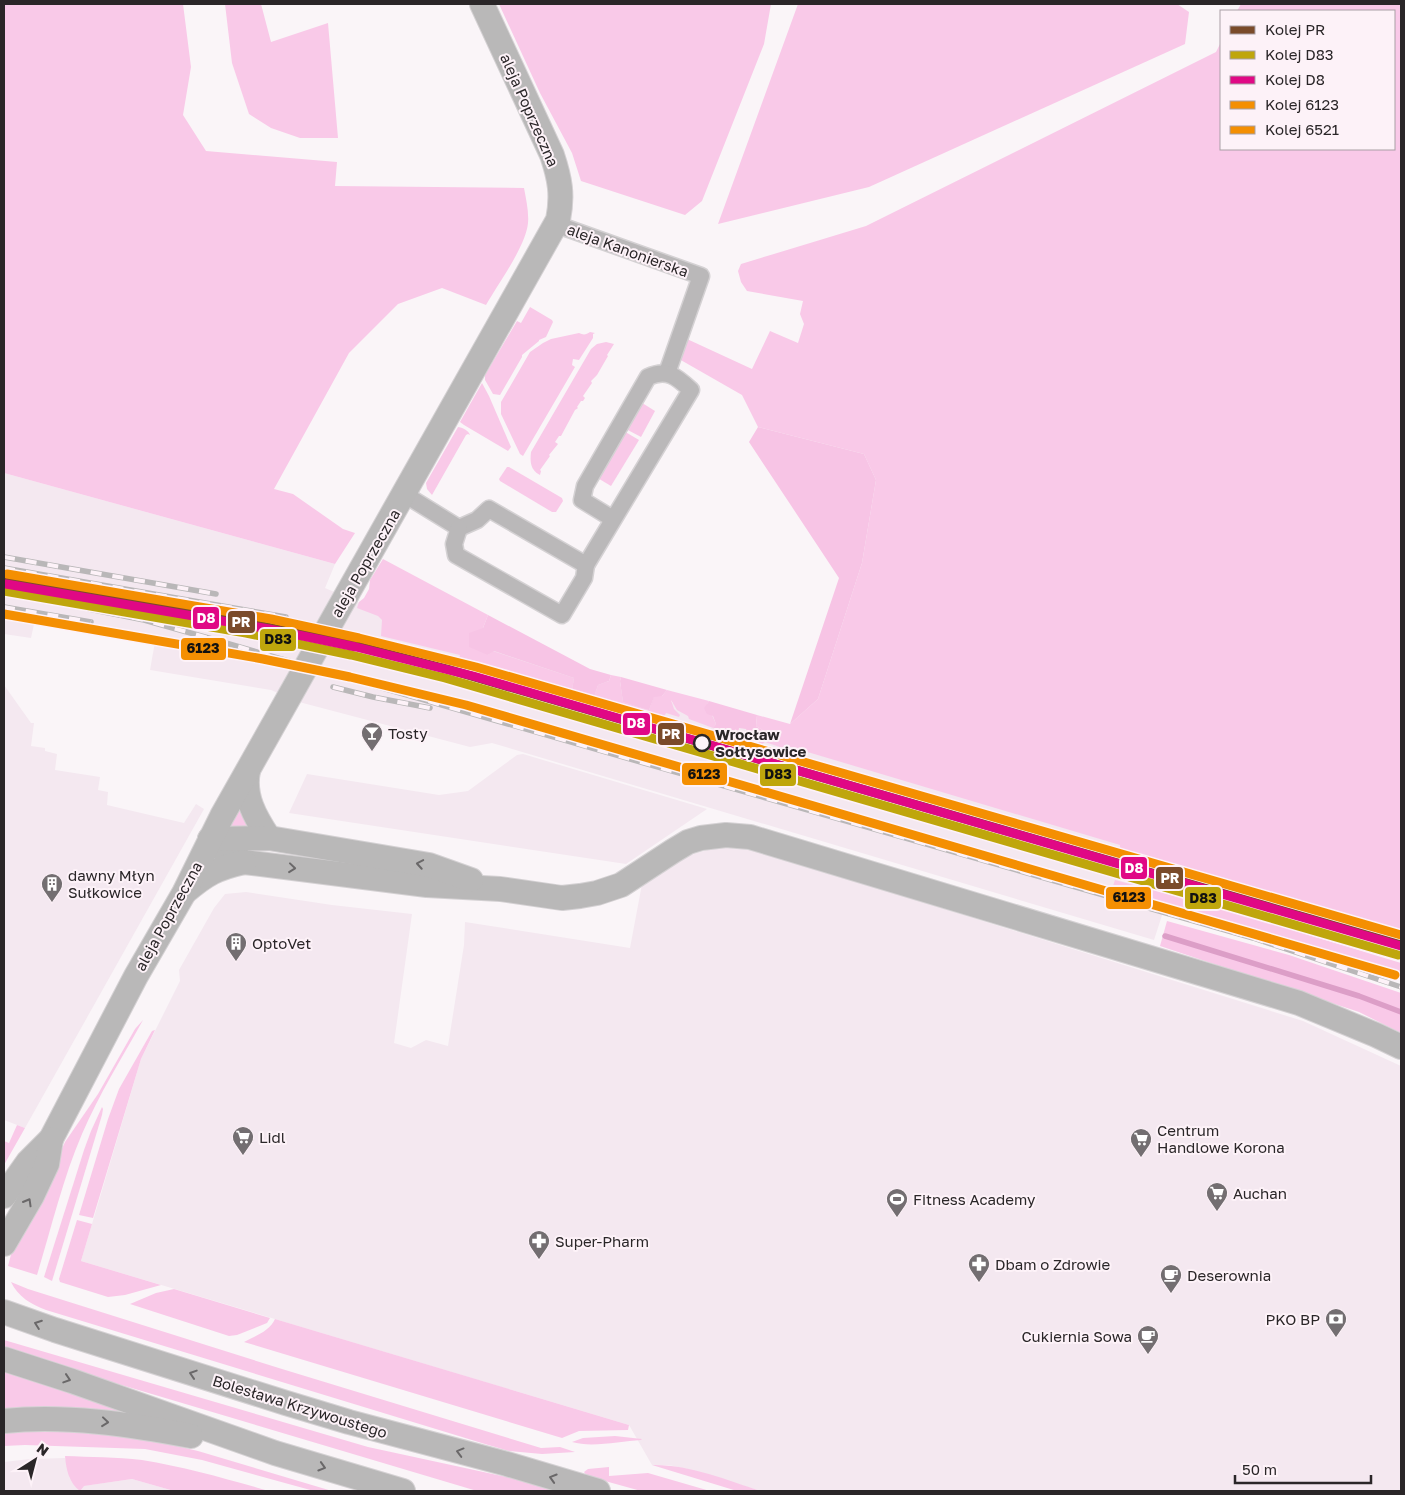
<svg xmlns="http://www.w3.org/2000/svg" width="1405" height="1495" viewBox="0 0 1405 1495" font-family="'Golos Text',sans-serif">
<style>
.built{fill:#f4e8f0}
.green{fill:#f9c9e8}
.forest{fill:#f7c4e5}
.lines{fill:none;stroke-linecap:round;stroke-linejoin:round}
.stream{stroke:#dc9ec7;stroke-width:5.5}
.street-casing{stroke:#d4d1d3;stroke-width:19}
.secondary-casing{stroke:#d4d1d3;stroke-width:26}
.street{stroke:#bab8b9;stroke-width:16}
.secondary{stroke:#b9b8b8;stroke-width:24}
.rail-casing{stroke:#b9b7b8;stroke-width:5.5}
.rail{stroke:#fdf2f8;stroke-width:4;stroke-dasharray:11;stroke-linecap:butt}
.rail-1-casing{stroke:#fdf2f8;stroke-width:12}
.rail-2-casing{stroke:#fdf2f8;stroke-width:12}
.rail-3-casing{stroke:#fdf2f8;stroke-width:12}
.rail-4-casing{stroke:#fdf2f8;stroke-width:12}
.rail-5-casing{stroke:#fdf2f8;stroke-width:12}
.rail-1{stroke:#7a4b2a;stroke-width:9}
.rail-2{stroke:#bfa60c;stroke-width:9}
.rail-3{stroke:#e00885;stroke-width:9}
.rail-4{stroke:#f48f02;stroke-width:9}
.rail-5{stroke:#f48f02;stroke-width:9}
.oneway{stroke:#6a6869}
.stop-dot{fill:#fdf2f8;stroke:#2a2628;stroke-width:2.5}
.labels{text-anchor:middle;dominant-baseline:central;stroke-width:4;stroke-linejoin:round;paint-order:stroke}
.street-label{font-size:15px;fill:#2a2628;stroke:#fdf2f8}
.poi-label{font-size:15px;fill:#2a2628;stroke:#fdf2f8;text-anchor:start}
.stop-label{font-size:15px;font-weight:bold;fill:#2a2628;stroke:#fdf2f8;text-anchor:start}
.line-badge{stroke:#fdf2f8;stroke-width:2}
.badge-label{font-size:14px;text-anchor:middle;font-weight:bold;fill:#fff}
.pale-badge-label{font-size:14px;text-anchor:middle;font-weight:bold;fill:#111}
</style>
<rect width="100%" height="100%" fill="#faf5f8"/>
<g class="built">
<polygon points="4,473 335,564 325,588 369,607 804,744 1181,857 1154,940 492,743 470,747 299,702 271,690 150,670 156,636 36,615 31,638 4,634"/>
<polygon points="4,685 31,723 34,723 31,746 45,748 45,751 57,754 55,770 100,777 98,790 108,792 107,805 184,823 196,804 204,809 25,1128 4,1120"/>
<polygon points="523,754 707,809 626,864 289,813 307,774 439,795 468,791 517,755"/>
<polygon points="717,847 756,850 1303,1021 1401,1066 1401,1491 761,1491 684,1468 668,1465 652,1465 629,1425 81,1261 141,1059 180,981 179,970 214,908 225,894 246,892 332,905 412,914 394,1043 411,1048 426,1040 448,1046 464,945 465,922 630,948 642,884 687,856"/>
<polygon points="65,1458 70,1479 83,1486 132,1479 174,1491 4,1491 4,1462 30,1459"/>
</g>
<g class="green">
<path d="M4,4h179l8,63 -8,48 23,36 131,11 -2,24 189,2c2,11 5,24 4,35 -2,23 -30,61 -42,82l-44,-17 -44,16 -49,49 -75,136 19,5 50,35 12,4 -20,31 -331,-91z"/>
<polygon points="225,4 261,4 271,42 328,23 338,138 300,138 271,128 249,114 232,63"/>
<polygon points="499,4 771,4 764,44 702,201 685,215 581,181 572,153 540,93"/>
<polygon points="798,4 1177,4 1189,12 1185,44 869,187 718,224"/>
<polygon points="1241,4 1401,4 1401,937 1120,855 1120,845 784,745 783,748 765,742 767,733 756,726 757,715 790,724 818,699 862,563 876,480 864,454 758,427 742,395 679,359 687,339 752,369 770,331 798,343 804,324 800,314 803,301 747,291 741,282 738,271 741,264 866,226 1216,52 1221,42 1221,149 1394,149 1394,11 1237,11"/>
<polygon points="530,307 552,320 553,322 546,337 539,340 539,341 522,355 522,357 500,395 493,394 485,380 485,375 517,321 521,323"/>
<path d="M590,332l5,1 -2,1v4l-14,22 -6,-1 -1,6 3,2 -52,89 -3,-2 -19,-40v-12l29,-50 13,-9 8,-4 28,-6c4,2 7,2 11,-1z"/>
<path d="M606,342l8,2 -7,11 1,1 -11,19 -6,6 1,2 -9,13 2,2 -2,3h-2l-4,6 1,1 -3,2 -14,26h-2l-4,6 3,2 -9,11 1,1 -10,14 1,1 -1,4c-10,-5 -10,-14 -9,-23l60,-103 6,-5z"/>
<polygon points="482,383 489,396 511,447 508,451 464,425 460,422"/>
<polygon points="639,401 655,411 641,437 624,428"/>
<path d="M458,427c4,0 11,4 12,8l-2,-1 -2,1 -34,60 -5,-6 -1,-6z"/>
<polygon points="622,430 639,440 611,486 596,477"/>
<polygon points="507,467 509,467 562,498 563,501 556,512 552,512 500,481 499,479"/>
<polygon points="383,559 488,615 483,628 488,655 493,651 574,678 572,690 459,659 460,655 381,636 382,620 378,616 357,608 359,602 364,598 369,589 370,580"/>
<path d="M611,675l10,2 -1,4 3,21c8,2 19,7 26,8l5,-14h8l5,-6 42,11 -2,3 9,20 -3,4 -24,-9 -1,-3 -11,-6 -6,-10 3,9 6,6 -1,2 -13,-4 -2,4 -70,-20 4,-12 11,-4z"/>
<polygon points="243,802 256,827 227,831"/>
<path d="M1115,880l108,29 178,54v16c-95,-33 -192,-61 -289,-90z"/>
<polygon points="1167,921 1289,955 1401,993 1401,1033 1359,1012 1160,946"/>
<path d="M143,1020c-21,38 -44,74 -61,114 -19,44 -31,95 -45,141l-29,-9 5,-19 36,-70 16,-35 33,-48 37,-65z"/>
<polygon points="155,1030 141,1059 93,1218 79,1215 108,1119 119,1089 152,1031"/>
<polygon points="102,1107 103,1109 102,1115 52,1281 44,1277 84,1150 91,1131"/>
<polygon points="17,1125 25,1128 4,1165 4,1141 9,1143"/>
<polygon points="77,1220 92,1224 81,1261 161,1285 125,1295 108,1297 60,1282 59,1279"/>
<path d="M11,1282l17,7 254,80 259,79 19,-1 15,5 -33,2 -33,-3 -24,-7 -439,-134c-15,-6 -28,-13 -35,-28z"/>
<polygon points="174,1289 270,1318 267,1323 237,1335 229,1336 130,1304 156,1293"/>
<path d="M275,1319l354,106 -1,5 -49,1 -17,7 -318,-96c11,-6 26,-11 31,-23z"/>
<polygon points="4,1340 368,1447 511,1478 555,1491 477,1491 4,1350"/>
<polygon points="4,1372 141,1414 4,1411"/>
<polygon points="13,1430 91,1431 160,1442 198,1451 332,1491 314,1491 202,1460 145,1449 25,1445 4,1446 4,1431"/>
<path d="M615,1436l27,3 -1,1c-20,1 -49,8 -69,2l11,-4z"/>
<path d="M65,1456c25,1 51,1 77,4 43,7 85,19 127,31h-95l-42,-12 -48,7 -4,5c-11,-8 -14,-22 -15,-35z"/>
<path d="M652,1465c37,-1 74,15 109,26h-24z"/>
<polygon points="609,1467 609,1476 648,1473 710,1491 641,1491 587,1476 584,1472 588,1469"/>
</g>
<g class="forest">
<polygon points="758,427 864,454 876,480 862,563 818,699 790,724 839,578 749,442"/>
<polygon points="488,615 590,669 611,675 609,681 598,685 594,697 572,690 574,678 494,651 488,655 469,647 469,633 483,628"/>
<path d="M621,677l46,13 -5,6 -8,1 -5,13c-6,-1 -19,-6 -26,-8l-3,-21z"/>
<polygon points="709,701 757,715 756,726 767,733 765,742 762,744 750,738 746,729 739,728 738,734 734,735 713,728 716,724 713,716 707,714 704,708"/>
</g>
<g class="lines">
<polyline class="stream" points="1165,936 1359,996 1401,1012"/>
<g class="street-casing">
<g id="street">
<polyline points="555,224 701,276 667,373"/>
<path d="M404,494l55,34 18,-8 12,-11 97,56c35,-58 70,-116 105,-175 -14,-13 -24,-22 -43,-13l-63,109 -3,14 31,19"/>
<polyline points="459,528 454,544 456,555 562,615 584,578 586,565"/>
</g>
</g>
<g class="secondary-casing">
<g id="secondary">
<path d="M248,771c-5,25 7,46 21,67"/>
<polyline points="210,839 226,852 244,862 427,885 500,889 562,898 580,896 597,893 621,885 673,851 688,842 701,838 726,835 750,837 1299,1003 1376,1035 1401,1047"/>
<polyline points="210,839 269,838 429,865 471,880"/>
<path d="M185,892c21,-18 32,-24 59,-30"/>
<path d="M4,1196l24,-34 23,-23 85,-163 48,-83 38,-77 336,-596c5,-25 2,-41 -6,-65l-70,-151"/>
<polyline points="4,1244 32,1196 47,1164 51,1139"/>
<polyline points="4,1312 55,1330 286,1403 349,1422 507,1464 598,1491"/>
<polyline points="4,1359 72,1381 275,1453 403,1491"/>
<path d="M4,1421c62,-6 125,3 187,15"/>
</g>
</g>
<use href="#street" class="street"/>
<use href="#secondary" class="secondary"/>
<g class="rail-casing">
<g id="rail">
<polyline points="4,557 216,594"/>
<polyline points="4,568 286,617"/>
<polyline points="4,607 91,622"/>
<polyline points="89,609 144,620 212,639 1114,898 1253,938 1401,987"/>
<polyline points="333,687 373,697 430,708"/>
</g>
</g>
<use href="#rail" class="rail"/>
<g class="rail-1-casing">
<polyline id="rail-1" points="4,581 248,623 354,645 447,669 1401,945"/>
</g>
<g class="rail-2-casing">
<polyline id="rail-2" points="4,591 246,633 351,655 445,678 1398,955"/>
</g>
<g class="rail-3-casing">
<polyline id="rail-3" points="6,584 269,629 356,647 473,676 1401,946"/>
</g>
<g class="rail-4-casing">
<polyline id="rail-4" points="4,614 263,659 350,677 466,705 1395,975"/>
</g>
<g class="rail-5-casing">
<polyline id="rail-5" points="7,574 271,619 359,638 476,667 1401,935"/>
</g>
<use href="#rail-1" class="rail-1"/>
<use href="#rail-2" class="rail-2"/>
<use href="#rail-3" class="rail-3"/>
<use href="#rail-4" class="rail-4"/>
<use href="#rail-5" class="rail-5"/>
</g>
<defs><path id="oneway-chevron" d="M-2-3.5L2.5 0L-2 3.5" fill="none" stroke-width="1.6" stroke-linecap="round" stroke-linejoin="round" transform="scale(1.25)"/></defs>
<g class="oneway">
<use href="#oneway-chevron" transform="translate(420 864) rotate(-170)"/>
<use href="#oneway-chevron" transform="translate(292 868) rotate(6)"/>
<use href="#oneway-chevron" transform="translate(28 1202) rotate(-60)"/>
<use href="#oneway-chevron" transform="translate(38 1324) rotate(-160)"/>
<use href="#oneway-chevron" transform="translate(193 1374) rotate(-162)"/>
<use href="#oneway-chevron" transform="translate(67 1379) rotate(18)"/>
<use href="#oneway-chevron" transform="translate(105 1422) rotate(6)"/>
<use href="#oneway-chevron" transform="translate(460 1452) rotate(-165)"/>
<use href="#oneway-chevron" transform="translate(322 1467) rotate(17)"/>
<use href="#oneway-chevron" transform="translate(553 1478) rotate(-163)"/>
</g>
<defs>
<g id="bar-pin" transform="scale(1.125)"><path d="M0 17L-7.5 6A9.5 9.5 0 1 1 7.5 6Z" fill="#736e71" stroke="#fdf2f8"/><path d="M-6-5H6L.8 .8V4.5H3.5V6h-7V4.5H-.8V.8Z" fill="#fff"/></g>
<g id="building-pin" transform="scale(1.125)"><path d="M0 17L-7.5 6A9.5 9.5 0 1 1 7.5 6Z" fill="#736e71" stroke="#fdf2f8"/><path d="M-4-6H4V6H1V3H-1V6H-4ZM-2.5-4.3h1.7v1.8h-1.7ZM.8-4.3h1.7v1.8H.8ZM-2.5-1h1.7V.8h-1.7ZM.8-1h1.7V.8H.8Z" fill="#fff"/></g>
<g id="supermarket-pin" transform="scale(1.125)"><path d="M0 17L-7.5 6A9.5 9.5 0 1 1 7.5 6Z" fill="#736e71" stroke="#fdf2f8"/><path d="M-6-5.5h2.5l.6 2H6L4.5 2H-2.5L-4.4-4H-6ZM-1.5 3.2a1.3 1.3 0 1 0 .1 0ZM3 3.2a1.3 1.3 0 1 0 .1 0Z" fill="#fff"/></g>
<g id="stadium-pin" transform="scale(1.125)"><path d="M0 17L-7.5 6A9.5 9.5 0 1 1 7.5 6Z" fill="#736e71" stroke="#fdf2f8"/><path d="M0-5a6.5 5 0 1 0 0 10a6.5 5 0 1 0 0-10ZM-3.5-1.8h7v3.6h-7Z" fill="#fff"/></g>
<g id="pharmacy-pin" transform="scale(1.125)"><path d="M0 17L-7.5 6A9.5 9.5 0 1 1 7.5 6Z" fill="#736e71" stroke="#fdf2f8"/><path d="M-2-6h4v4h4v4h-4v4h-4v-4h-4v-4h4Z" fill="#fff"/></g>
<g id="cafe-pin" transform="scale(1.125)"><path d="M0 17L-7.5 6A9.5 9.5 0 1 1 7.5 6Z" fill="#736e71" stroke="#fdf2f8"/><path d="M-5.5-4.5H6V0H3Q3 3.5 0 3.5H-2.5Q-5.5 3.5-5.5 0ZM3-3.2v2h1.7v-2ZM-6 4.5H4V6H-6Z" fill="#fff"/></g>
<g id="bank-pin" transform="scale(1.125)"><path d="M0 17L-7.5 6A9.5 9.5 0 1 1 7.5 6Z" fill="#736e71" stroke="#fdf2f8"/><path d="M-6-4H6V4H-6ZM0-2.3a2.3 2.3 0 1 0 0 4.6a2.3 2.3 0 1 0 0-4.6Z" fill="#fff"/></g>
</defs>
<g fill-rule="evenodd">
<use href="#bar-pin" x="372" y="733"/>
<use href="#building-pin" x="52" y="884"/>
<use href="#building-pin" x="236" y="943"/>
<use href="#supermarket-pin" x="243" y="1137"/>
<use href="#supermarket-pin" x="1141" y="1139"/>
<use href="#supermarket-pin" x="1217" y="1193"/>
<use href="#stadium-pin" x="897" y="1199"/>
<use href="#pharmacy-pin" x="539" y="1241"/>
<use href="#pharmacy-pin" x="979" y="1264"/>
<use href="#cafe-pin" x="1171" y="1275"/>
<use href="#bank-pin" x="1336" y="1319"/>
<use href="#cafe-pin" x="1148" y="1336"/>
</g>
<circle class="stop-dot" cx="702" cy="743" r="8"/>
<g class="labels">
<g class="street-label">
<text transform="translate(530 110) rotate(66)">aleja Poprzeczna</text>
<text transform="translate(628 250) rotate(20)">aleja Kanonierska</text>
<text transform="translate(365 563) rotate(-60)">aleja Poprzeczna</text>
<text transform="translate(168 916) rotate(-61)">aleja Poprzeczna</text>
<text transform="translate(300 1406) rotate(17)">Bolesława Krzywoustego</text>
</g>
<g class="poi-label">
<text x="388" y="733">Tosty</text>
<text x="68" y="875">dawny Młyn<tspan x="68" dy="17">Sułkowice</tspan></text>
<text x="252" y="943">OptoVet</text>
<text x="1157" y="1130">Centrum<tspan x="1157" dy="17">Handlowe Korona</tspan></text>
<text x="259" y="1137">Lidl</text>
<text x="1233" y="1193">Auchan</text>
<text x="913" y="1199">Fitness Academy</text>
<text x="555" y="1241">Super-Pharm</text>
<text x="995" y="1264">Dbam o Zdrowie</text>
<text x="1187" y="1275">Deserownia</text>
<text x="1320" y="1319" text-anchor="end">PKO BP</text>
<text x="1132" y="1336" text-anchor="end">Cukiernia Sowa</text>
</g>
<g class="stop-label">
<text x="715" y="734">Wrocław<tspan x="715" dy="17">Sołtysowice</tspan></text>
</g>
</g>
<g class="line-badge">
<rect x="192" y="606" width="28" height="24" rx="5" fill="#e00885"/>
<rect x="227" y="610" width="29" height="24" rx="5" fill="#7a4b2a"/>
<rect x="259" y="628" width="38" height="24" rx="5" fill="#bfa60c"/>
<rect x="180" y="637" width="47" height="24" rx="5" fill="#f48f02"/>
<rect x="622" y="712" width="29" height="24" rx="5" fill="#e00885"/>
<rect x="657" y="722" width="28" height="24" rx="5" fill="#7a4b2a"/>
<rect x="681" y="762" width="47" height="24" rx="5" fill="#f48f02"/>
<rect x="759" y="763" width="38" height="24" rx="5" fill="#bfa60c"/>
<rect x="1120" y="856" width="28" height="24" rx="5" fill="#e00885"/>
<rect x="1155" y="866" width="29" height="24" rx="5" fill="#7a4b2a"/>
<rect x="1105" y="886" width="47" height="24" rx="5" fill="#f48f02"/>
<rect x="1184" y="886" width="38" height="24" rx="5" fill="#bfa60c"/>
</g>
<g class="badge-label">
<text x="206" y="623">D8</text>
<text x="241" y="627">PR</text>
<text x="636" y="728">D8</text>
<text x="671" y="739">PR</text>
<text x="1134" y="873">D8</text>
<text x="1170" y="883">PR</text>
</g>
<g class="pale-badge-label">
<text x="278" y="644">D83</text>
<text x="203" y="653">6123</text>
<text x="704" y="779">6123</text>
<text x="778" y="779">D83</text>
<text x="1129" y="902">6123</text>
<text x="1203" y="903">D83</text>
</g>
<rect width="1405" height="1495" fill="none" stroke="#2a2628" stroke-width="10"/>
<rect x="1220" y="10" width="175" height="140" fill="#fdf2f8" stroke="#a9a0a5"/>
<rect x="1230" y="26" width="25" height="8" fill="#7a4b2a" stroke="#a9a0a5"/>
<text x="1265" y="35" font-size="15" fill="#2a2628">Kolej PR</text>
<rect x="1230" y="51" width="25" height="8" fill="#bfa60c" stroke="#a9a0a5"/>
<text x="1265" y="60" font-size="15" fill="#2a2628">Kolej D83</text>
<rect x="1230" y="76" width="25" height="8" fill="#e00885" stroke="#a9a0a5"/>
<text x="1265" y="85" font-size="15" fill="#2a2628">Kolej D8</text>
<rect x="1230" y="101" width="25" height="8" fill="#f48f02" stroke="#a9a0a5"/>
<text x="1265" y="110" font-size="15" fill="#2a2628">Kolej 6123</text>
<rect x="1230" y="126" width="25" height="8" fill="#f48f02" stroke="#a9a0a5"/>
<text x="1265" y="135" font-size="15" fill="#2a2628">Kolej 6521</text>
<g transform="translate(35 1460) rotate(36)" stroke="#fdf2f8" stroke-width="4" paint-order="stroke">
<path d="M0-4L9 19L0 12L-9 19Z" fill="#2a2628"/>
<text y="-8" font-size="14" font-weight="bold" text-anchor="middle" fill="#2a2628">N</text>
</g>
<path d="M1235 1475v8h136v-8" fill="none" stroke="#2a2628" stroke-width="2.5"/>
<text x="1242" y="1475" font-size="15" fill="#2a2628" stroke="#fdf2f8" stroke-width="4" paint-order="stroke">50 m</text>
</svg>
